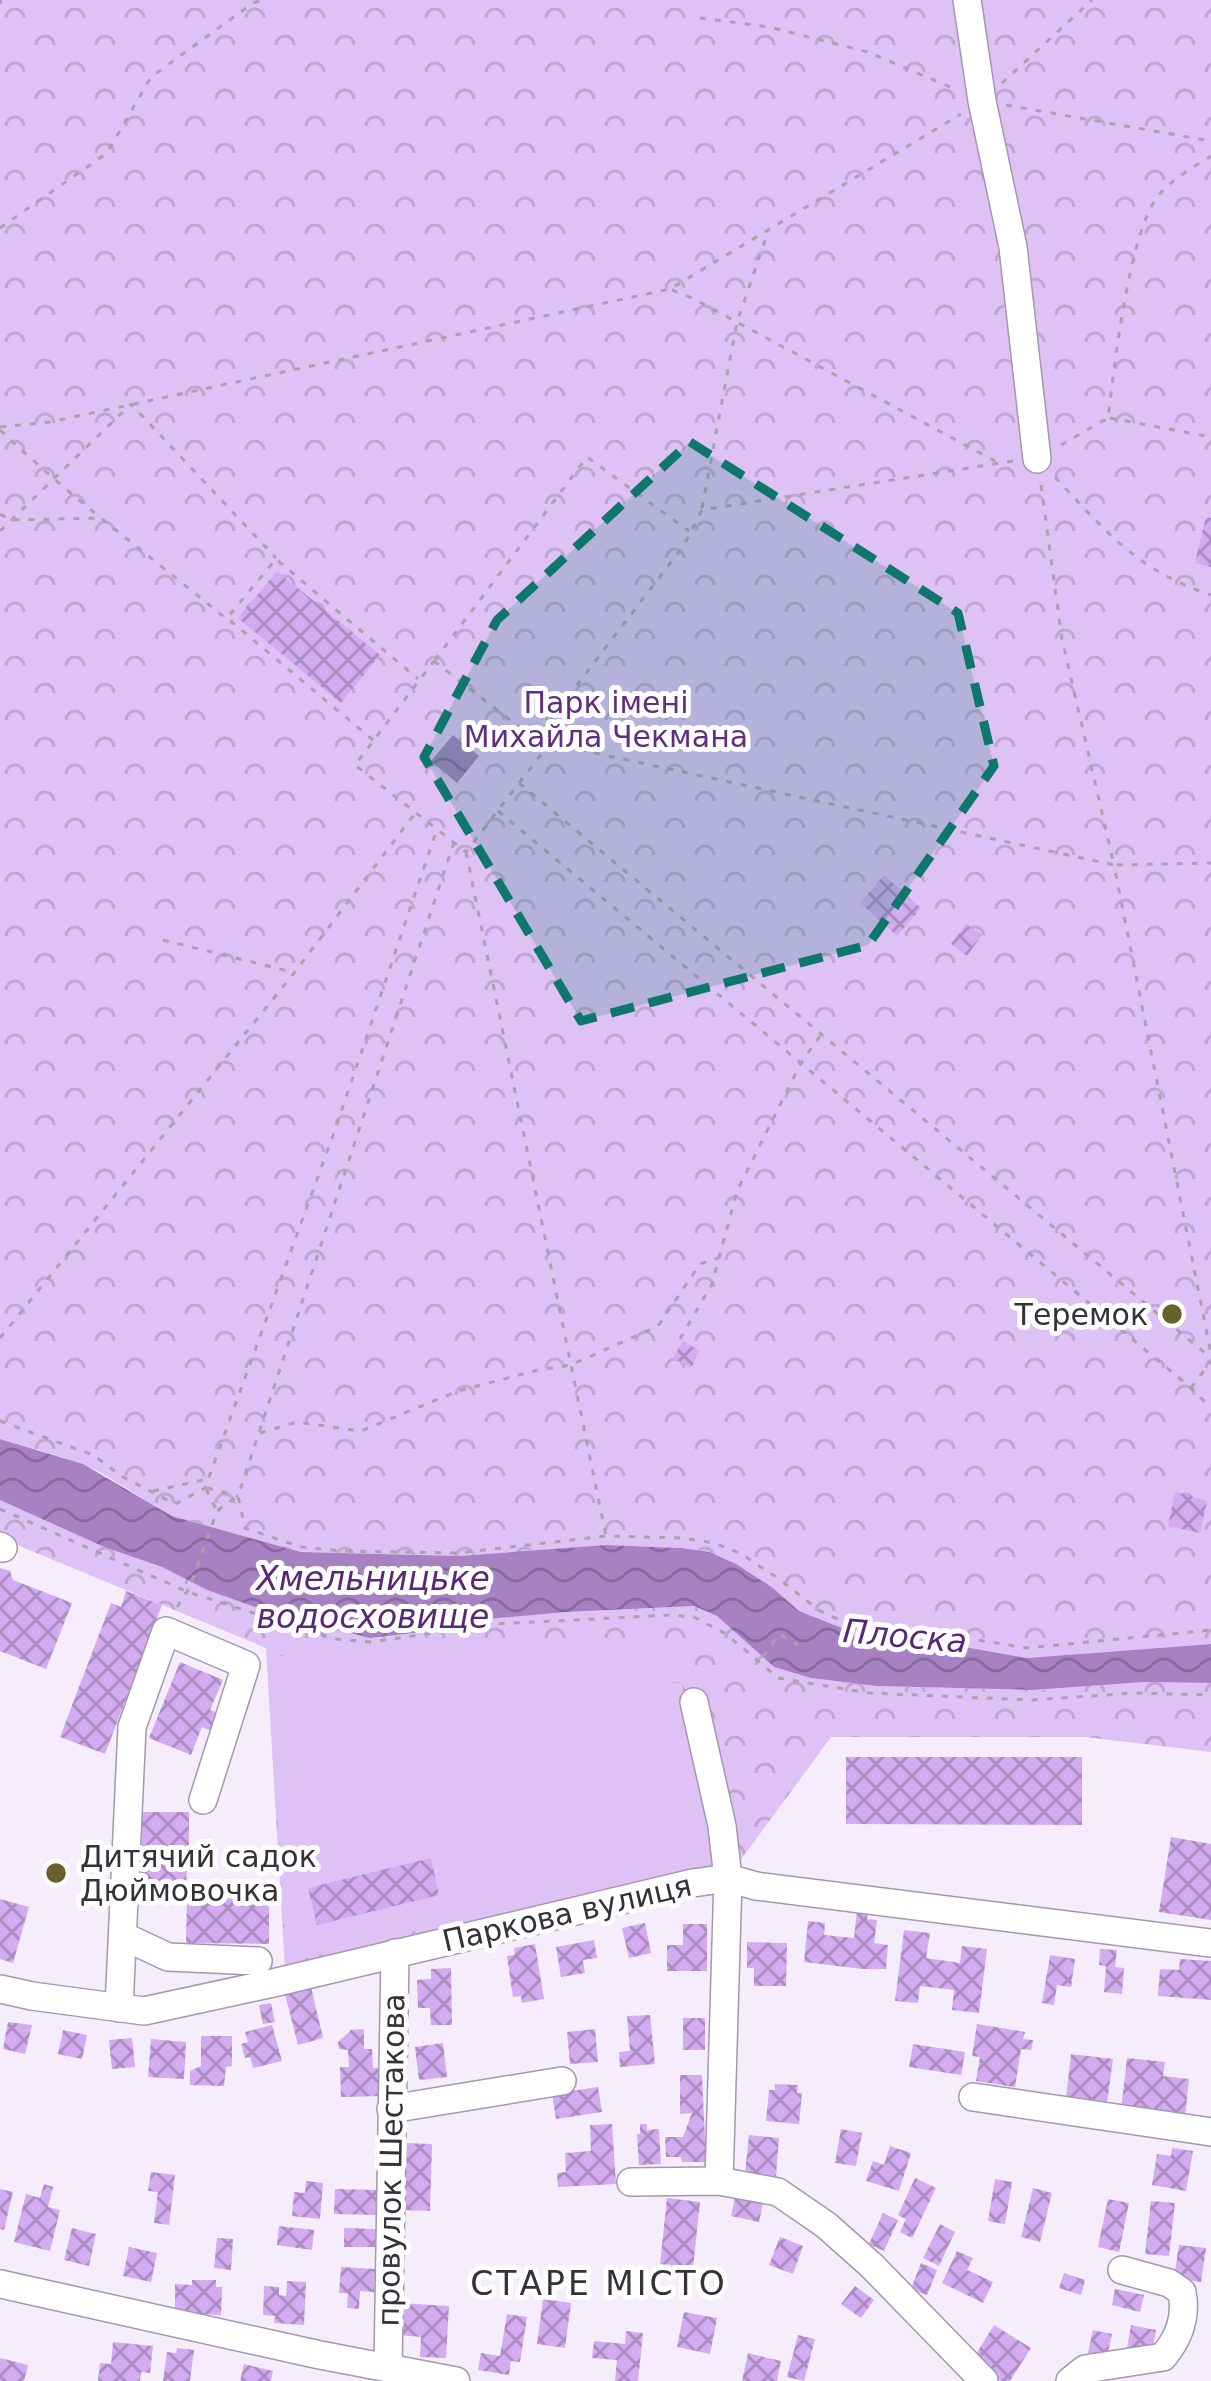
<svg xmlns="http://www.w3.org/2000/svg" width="1211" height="2381" viewBox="0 0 1211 2381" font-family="'DejaVu Sans',sans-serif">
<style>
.forest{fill:url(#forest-crowns)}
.garden{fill:#dec1f5}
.water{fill:url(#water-waves)}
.building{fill:url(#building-cross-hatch)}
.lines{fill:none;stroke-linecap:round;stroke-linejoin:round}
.minor-casing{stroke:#a497af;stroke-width:30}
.path{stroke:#a9a2af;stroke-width:3;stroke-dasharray:6 9;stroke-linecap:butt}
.minor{stroke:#fff;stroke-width:27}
.marked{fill:#0f766e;fill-opacity:0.2;stroke:#0f766e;stroke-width:9;stroke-dasharray:24 15;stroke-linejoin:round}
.poi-dot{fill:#69612d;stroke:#fff;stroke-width:4.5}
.labels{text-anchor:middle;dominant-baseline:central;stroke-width:10;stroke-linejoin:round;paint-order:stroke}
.park-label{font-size:30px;fill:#5f2e7e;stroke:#fff}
.poi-label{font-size:30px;fill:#36303a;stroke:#fff;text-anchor:end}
.street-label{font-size:30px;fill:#36303a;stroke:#fff}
.water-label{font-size:33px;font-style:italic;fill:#592776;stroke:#fff}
.neighbourhood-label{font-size:33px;letter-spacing:3px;fill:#36303a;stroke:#fff}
</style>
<defs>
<pattern id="forest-crowns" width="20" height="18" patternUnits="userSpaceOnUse" patternTransform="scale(3)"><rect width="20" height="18" fill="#dec1f5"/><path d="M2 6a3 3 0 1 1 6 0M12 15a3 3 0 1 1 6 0" fill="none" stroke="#bfa6d3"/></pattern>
<pattern id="water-waves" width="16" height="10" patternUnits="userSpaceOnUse" patternTransform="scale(3)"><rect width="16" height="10" fill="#a781c2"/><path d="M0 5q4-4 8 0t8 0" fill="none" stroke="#896a9f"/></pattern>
<pattern id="building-cross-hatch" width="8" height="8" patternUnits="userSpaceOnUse" patternTransform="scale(3)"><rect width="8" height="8" fill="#d2abf0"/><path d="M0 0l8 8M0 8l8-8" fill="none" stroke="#ab8cc3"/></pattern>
</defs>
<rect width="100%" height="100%" fill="#f5edfc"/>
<g class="forest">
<polygon points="0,0 1211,0 1211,1644 1027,1658 954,1645 862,1641 842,1628 799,1611 773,1588 681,1548 606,1545 459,1556 301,1552 172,1516 98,1471 62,1457 0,1439"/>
<polygon points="0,1500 104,1547 162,1567 207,1590 274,1614 370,1638 422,1632 477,1620 567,1612 694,1606 717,1616 774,1667 811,1678 876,1686 1033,1690 1145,1682 1211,1683 1211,1752 1086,1737 831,1737 740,1861 285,1969 266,1648 0,1538"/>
</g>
<polygon class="garden" points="650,1643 660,1682 682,1683 718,1866 659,1882 472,1917 287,1963 267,1660 322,1645 406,1647"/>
<g class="water">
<polygon points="453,735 479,756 457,783 431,761"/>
<polygon points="0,1439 83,1464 172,1516 301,1552 459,1556 606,1545 681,1548 709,1552 736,1564 773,1588 799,1611 842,1628 862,1641 954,1645 1027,1658 1211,1644 1211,1683 1145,1682 1033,1690 876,1686 811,1678 774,1667 717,1616 694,1606 567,1612 477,1620 422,1632 370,1638 274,1614 207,1590 162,1567 104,1547 0,1500"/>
</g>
<g class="building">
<polygon points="1206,517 1211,518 1211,567 1195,563"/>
<polygon points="277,571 380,655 341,703 238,618"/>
<polygon points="884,875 921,908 897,936 860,903"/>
<polygon points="966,924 982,935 967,956 951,944"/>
<polygon points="683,1341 700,1351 691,1368 673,1358"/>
<polygon points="1175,1492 1207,1501 1200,1533 1168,1526"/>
<polygon points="0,1568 10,1571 13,1580 72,1603 46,1669 0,1651"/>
<polygon points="126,1591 162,1605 105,1754 60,1737 111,1603 121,1607"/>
<polygon points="180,1662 223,1680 210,1710 220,1714 213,1732 202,1727 191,1755 149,1738"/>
<polygon points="846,1757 1082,1757 1082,1825 846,1824"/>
<polygon points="142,1812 189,1812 189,1846 198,1846 198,1864 187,1864 186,1895 141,1894"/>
<polygon points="1171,1837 1211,1844 1211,1920 1159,1912"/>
<polygon points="431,1858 439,1895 317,1925 308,1888"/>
<polygon points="220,1890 237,1891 237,1899 269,1899 269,1944 186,1943 187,1897 220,1898"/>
<polygon points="0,1899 29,1907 13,1963 0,1959"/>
<polygon points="857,1910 868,1912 867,1919 877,1920 874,1943 888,1945 886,1969 863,1969 804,1962 808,1921 825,1923 824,1935 854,1938"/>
<polygon points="645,1923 651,1953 629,1958 622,1928"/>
<polygon points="683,1924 707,1924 707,1971 667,1971 667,1945 683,1945"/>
<polygon points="904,1930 930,1933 926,1958 960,1963 962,1946 987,1949 979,2013 952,2010 954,1990 920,1986 918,2003 895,2001"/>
<polygon points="594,1940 597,1958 583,1960 585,1973 561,1977 556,1947"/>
<polygon points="747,1942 787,1943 786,1986 754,1986 754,1968 747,1968"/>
<polygon points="535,1944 544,1999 522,2003 521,1996 513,1997 507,1956 515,1955 514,1948"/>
<polygon points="1100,1949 1117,1950 1115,1967 1124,1968 1122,1994 1104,1992 1106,1966 1099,1965"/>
<polygon points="1050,1955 1075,1959 1071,1987 1057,1985 1054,2005 1042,2003"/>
<polygon points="1180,1959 1211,1961 1211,2000 1158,1996 1160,1969 1179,1970"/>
<polygon points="451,1968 452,2025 431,2025 430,2008 418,2008 417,1980 431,1979 431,1969"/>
<polygon points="311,1987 323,2038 298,2045 285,1994"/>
<polygon points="271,2003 275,2022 263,2024 259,2005"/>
<polygon points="650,2015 655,2064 620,2067 619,2052 630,2051 627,2016"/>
<rect x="683" y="2018" width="22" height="32"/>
<polygon points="8,2022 32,2025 25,2054 3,2049"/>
<polygon points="977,2024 1025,2032 1023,2039 1033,2040 1031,2050 1021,2049 1015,2087 976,2081 980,2057 972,2056"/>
<polygon points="272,2025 282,2061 253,2068 250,2057 245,2058 241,2044 248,2042 245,2032"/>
<polygon points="364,2029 364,2049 372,2049 373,2068 381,2068 382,2096 341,2097 340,2067 349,2067 348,2050 339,2049 338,2042 351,2030"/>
<polygon points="595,2029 598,2062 570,2064 567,2032"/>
<polygon points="63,2030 87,2035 82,2059 58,2054"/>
<polygon points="201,2036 232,2036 232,2066 226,2067 224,2086 190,2085 190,2071 201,2066"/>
<polygon points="132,2038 135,2067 112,2069 109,2040"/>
<polygon points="151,2039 186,2042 184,2079 148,2077"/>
<polygon points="443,2043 447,2077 419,2080 415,2047"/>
<polygon points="913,2044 965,2052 961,2075 909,2067"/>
<polygon points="1071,2054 1113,2059 1107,2103 1066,2098"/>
<polygon points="1127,2058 1165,2062 1163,2076 1189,2079 1185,2117 1121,2110"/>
<polygon points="680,2075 702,2075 706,2162 682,2162 681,2157 666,2157 665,2137 683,2137 692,2113 680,2114"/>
<polygon points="775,2084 798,2085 797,2093 802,2093 799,2124 766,2121 769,2090 775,2090"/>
<polygon points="598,2087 602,2112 556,2119 552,2094"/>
<polygon points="612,2124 616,2184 558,2187 557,2173 566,2172 565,2153 591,2151 590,2125"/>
<polygon points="640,2124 647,2124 647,2130 659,2129 661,2164 639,2165 637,2134 640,2134"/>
<polygon points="841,2129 862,2133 856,2166 835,2163"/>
<polygon points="749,2135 779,2138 776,2176 745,2173"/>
<polygon points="403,2143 432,2144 430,2211 401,2210"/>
<polygon points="890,2146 911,2153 899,2191 866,2181 873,2161 884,2165"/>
<polygon points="1172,2148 1193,2151 1186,2191 1152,2185 1157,2154 1171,2156"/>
<polygon points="151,2172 175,2175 169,2225 154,2223 158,2192 148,2191"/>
<polygon points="915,2178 936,2188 912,2238 900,2232 906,2219 898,2215"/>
<polygon points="995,2179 1012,2182 1005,2224 988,2221"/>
<polygon points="306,2181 323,2183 320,2219 292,2216 294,2192 305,2193"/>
<polygon points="44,2184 53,2187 48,2207 60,2210 50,2251 14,2242 26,2194 40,2198"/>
<polygon points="1033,2188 1052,2193 1040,2242 1021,2237"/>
<polygon points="0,2189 13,2192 4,2230 0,2229"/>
<polygon points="335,2189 377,2190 377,2215 334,2214"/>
<polygon points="735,2197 763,2203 759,2222 731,2216"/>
<polygon points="667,2198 700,2202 692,2277 670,2274 671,2265 660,2264"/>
<polygon points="1108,2199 1129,2203 1119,2252 1098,2247"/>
<polygon points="1151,2201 1175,2203 1169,2256 1145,2254"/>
<polygon points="883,2213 898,2220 884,2251 869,2244"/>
<polygon points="940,2224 955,2232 939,2266 923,2258"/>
<polygon points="279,2226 314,2230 312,2250 277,2245"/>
<polygon points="72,2228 96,2234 89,2266 64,2260"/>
<polygon points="344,2228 376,2229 375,2247 344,2247"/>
<polygon points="780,2237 803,2246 793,2274 769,2265"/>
<polygon points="217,2238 233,2239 231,2270 214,2268"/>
<polygon points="1179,2245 1206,2248 1201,2282 1174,2278"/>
<polygon points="129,2247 157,2253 151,2282 123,2276"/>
<polygon points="957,2251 973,2258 967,2270 993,2282 983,2303 942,2283"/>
<polygon points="921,2263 937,2270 927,2295 911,2289"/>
<polygon points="341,2267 375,2269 374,2292 360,2291 359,2309 347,2308 348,2293 339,2293"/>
<polygon points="1064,2273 1085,2280 1081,2295 1059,2288"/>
<polygon points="192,2280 216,2280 216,2287 222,2287 221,2315 175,2313 175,2284 192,2285"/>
<polygon points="287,2281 306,2282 304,2325 274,2323 275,2316 263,2315 264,2286 279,2287 279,2295 286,2296"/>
<polygon points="855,2286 874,2300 861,2318 841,2304"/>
<polygon points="1115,2289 1144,2295 1140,2312 1112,2305"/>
<polygon points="543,2299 571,2303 565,2348 537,2344"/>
<polygon points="400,2303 449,2306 446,2358 420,2357 421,2337 398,2335"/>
<polygon points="684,2312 717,2318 710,2354 677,2347"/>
<polygon points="507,2314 527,2317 520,2362 511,2361 509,2375 478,2370 481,2353 500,2356"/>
<polygon points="994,2325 1031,2348 1010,2381 1001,2381 971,2362"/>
<polygon points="1131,2325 1156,2330 1152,2353 1127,2349"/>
<polygon points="1093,2330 1112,2334 1107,2357 1088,2353"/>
<polygon points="626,2331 643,2333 638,2381 615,2381 617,2360 592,2358 594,2341 625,2344"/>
<polygon points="798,2335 815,2339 804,2381 787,2377"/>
<polygon points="113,2342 153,2346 150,2373 141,2372 140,2381 98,2381 100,2363 111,2364"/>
<polygon points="177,2348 194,2350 190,2381 163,2381 167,2352 176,2353"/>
<polygon points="748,2353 781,2361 777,2381 742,2381"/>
<polygon points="0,2358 28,2365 24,2381 0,2381"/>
<polygon points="244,2364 273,2371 271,2381 240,2381"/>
</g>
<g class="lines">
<g class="minor-casing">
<g id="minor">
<polyline points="967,0 982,101 1013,247 1037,459"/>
<polyline points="0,1546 3,1548"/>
<polyline points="694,1702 722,1826 728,1878 719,2181"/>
<polyline points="123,1936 168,1957 258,1961"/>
<polyline points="0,1989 32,1996 144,2011 273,1983 693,1883 728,1878 756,1886 1211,1943"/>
<polyline points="119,2008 132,1727 166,1631 246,1665 203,1800"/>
<polyline points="973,2097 1211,2132"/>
<polyline points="391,2109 562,2081"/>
<polyline points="631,2182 719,2181 778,2192 826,2225 871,2265 984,2381"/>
<polyline points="0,2284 320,2355 456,2381"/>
<polyline points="388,2367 395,1953"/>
<path d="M1070,2381l15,-12 78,-12c16,-19 24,-39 19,-65l-13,-9 -47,-13"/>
</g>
</g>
<g class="path">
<polyline points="0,4 1,0"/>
<polyline points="700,18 769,27 868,52 957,90"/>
<polyline points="1002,83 1092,0"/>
<polyline points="1006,105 1211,141"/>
<polyline points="0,228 107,153 151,77 253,3 262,0"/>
<polyline points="672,290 694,299 997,462"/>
<polyline points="1110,418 1211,437"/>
<polyline points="0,427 50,422 670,289 961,114"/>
<path d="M0,430c70,67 149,125 224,187"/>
<path d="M1061,445l47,-27c6,-49 21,-186 50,-222 13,-16 35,-29 53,-40"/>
<polyline points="1013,461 702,510 684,545 535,740 1114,865 1211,1354"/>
<path d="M1055,477c50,54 83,94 156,118"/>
<polyline points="1041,485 1062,639 1114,865 1211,863"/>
<polyline points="702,508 737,322 768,232"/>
<polyline points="0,514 11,520 102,518"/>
<polyline points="0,531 131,404 276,558"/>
<polyline points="435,660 587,457 689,531"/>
<polygon points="434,661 546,748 466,852 355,765"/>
<polyline points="373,740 227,618 276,559 418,679"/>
<polyline points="519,783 1211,1358"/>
<polyline points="498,811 1191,1388 1211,1408"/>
<polyline points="454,842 238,1496 245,1528 301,1547 342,1551 458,1553 606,1536 683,1538 714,1543 740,1553 779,1579 820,1611 846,1623 865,1629 953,1636 1027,1648 1211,1630"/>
<polyline points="466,852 606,1536"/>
<polyline points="163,940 292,972"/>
<polyline points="0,1338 294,973 416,812"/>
<polyline points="680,1339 712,1284 737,1191 801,1063 820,1036"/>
<polyline points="1191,1388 1211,1361"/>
<polyline points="0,1421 93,1455 123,1477 175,1504 205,1488 336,1127 437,829"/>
<polyline points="260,1433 297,1422 361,1431 458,1391 538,1370 571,1365 658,1326 700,1264 718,1258"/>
<polyline points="207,1488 238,1496"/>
<polyline points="206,1489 217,1511"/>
<polyline points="153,1491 208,1479"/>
<polyline points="0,1509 188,1592 335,1639 371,1642 495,1624 671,1615 694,1617 726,1634 778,1678 869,1693 1032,1700 1134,1693 1211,1695"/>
<polyline points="177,1607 190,1587 217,1511 236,1497"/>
<polyline points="763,1657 779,1634 798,1645"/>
</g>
<use href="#minor" class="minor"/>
</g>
<path class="marked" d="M690,442l268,171 36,153 -126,179 -287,76 -157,-264 73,-137z"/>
<g class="poi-dot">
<circle cx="1172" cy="1314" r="12"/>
<circle cx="56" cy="1873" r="12"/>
</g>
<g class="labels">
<g class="park-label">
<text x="606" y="702">Парк імені<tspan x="606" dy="34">Михайла Чекмана</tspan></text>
</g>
<g class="poi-label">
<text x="1148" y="1314">Теремок</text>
<text x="80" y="1856" text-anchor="start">Дитячий садок<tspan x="80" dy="34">Дюймовочка</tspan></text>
</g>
<g class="street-label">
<text transform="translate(567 1913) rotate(-13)">Паркова вулиця</text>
<text transform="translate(391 2160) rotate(-89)">провулок Шестакова</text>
</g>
<g class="water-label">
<text x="373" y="1578">Хмельницьке<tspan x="373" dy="38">водосховище</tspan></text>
<text transform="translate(905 1636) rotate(5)">Плоска</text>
</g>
<g class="neighbourhood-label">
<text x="599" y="2283">СТАРЕ МІСТО</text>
</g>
</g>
</svg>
